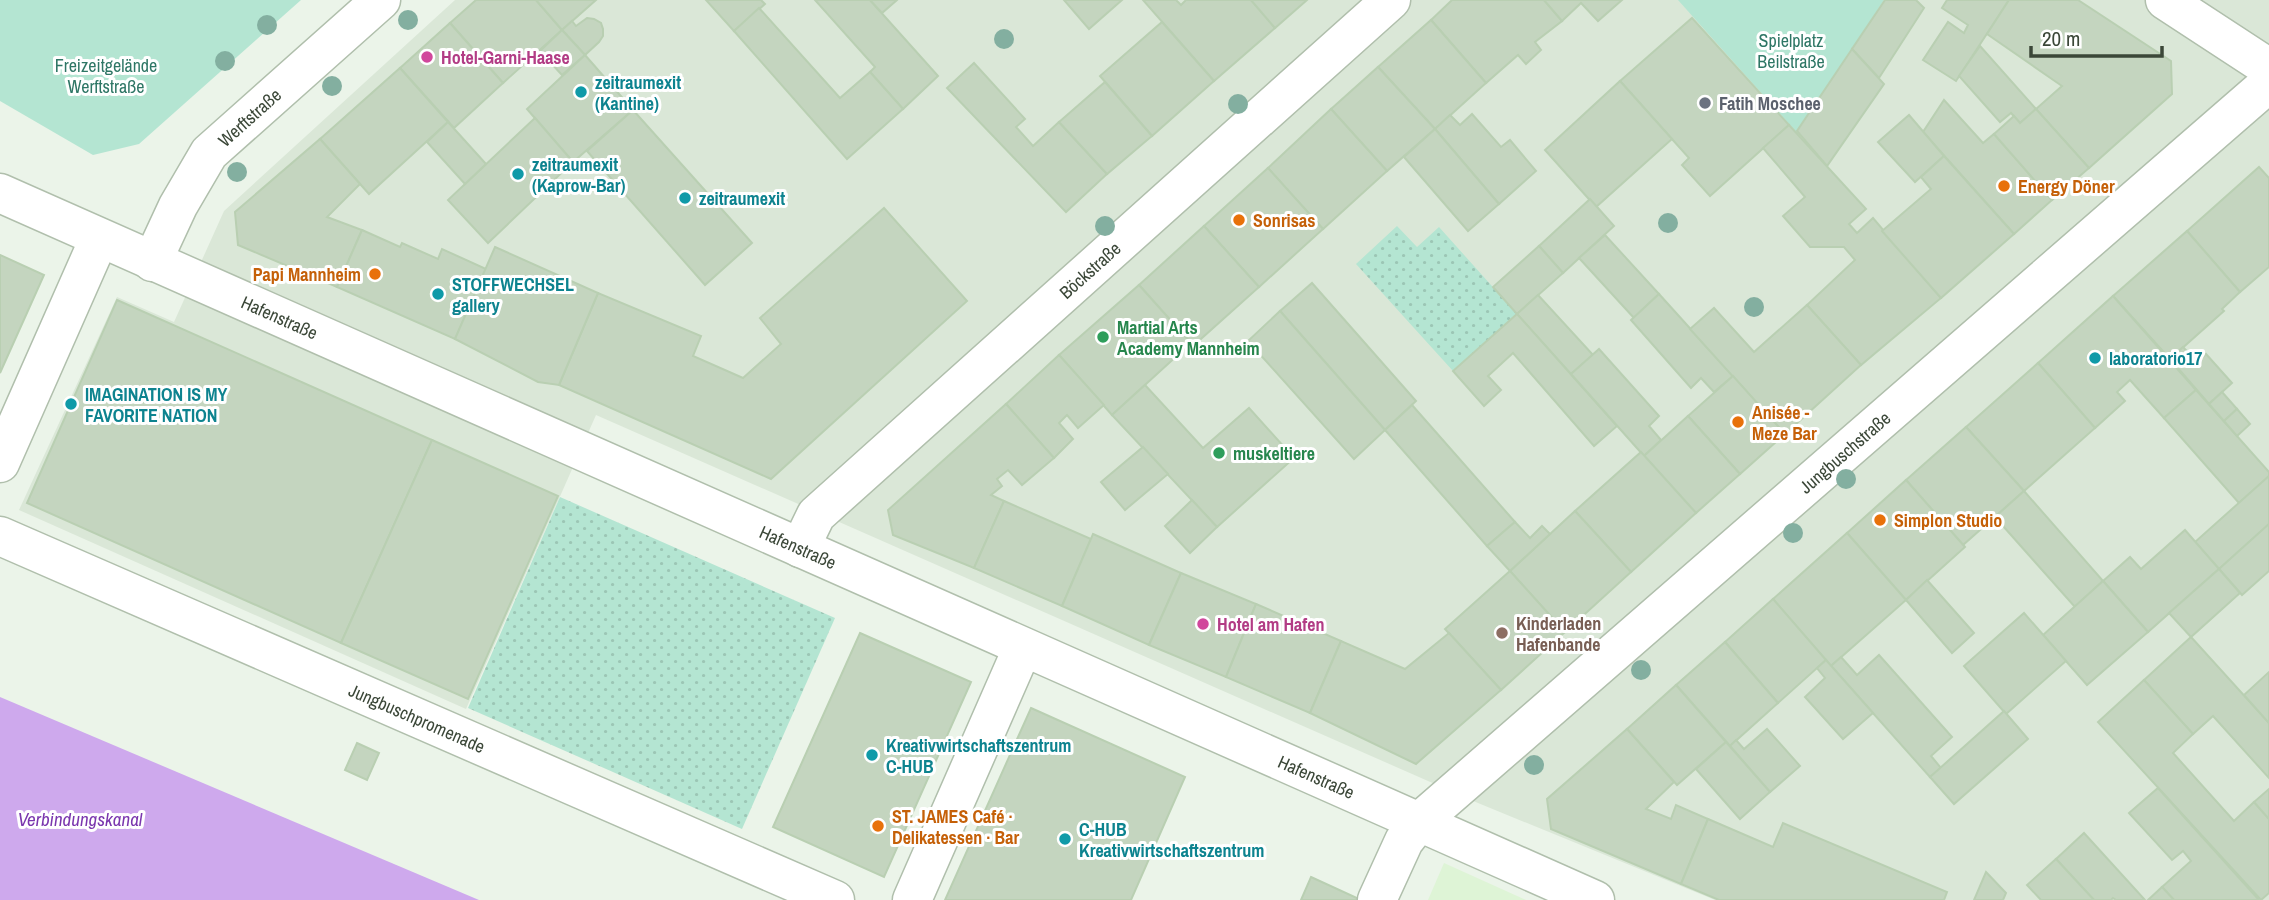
<svg xmlns="http://www.w3.org/2000/svg" width="2269" height="900" viewBox="0 0 2269 900" font-family="'Archivo Narrow',sans-serif">
<style>
.residential{fill:#dae7d7}
.commercial{fill:#def4d6}
.grass{fill:url(#grass-dots)}
.green{fill:#b4e5d2}
.water{fill:#cea9ed}
.building{fill:#c4d5bf;stroke:#b9cfb2;stroke-width:2}
.lines{fill:none;stroke-linecap:round;stroke-linejoin:round}
.minor-casing{stroke:#b0bfac;stroke-width:41}
.minor{stroke:#fff;stroke-width:38}
.tree{fill:#83afa0}
.hotel-dot{fill:#d1479c;stroke:#fff;stroke-width:2.5}
.culture-dot{fill:#0f9aa8;stroke:#fff;stroke-width:2.5}
.worship-dot{fill:#6b7280;stroke:#fff;stroke-width:2.5}
.food-dot{fill:#e8710a;stroke:#fff;stroke-width:2.5}
.leisure-dot{fill:#2e9e5b;stroke:#fff;stroke-width:2.5}
.education-dot{fill:#8d6e63;stroke:#fff;stroke-width:2.5}
.labels{text-anchor:middle;dominant-baseline:central;stroke-width:6;stroke-linejoin:round;paint-order:stroke}
.park-label{font-size:18px;fill:#2e7665;stroke:#fff}
.hotel-label{font-size:18px;font-weight:bold;fill:#b23c85;stroke:#fff;text-anchor:start}
.culture-label{font-size:18px;font-weight:bold;fill:#0d838f;stroke:#fff;text-anchor:start}
.worship-label{font-size:18px;font-weight:bold;fill:#5b616d;stroke:#fff;text-anchor:start}
.street-label{font-size:18px;fill:#3b4738;stroke:#fff}
.food-label{font-size:18px;font-weight:bold;fill:#c56008;stroke:#fff;text-anchor:start}
.leisure-label{font-size:18px;font-weight:bold;fill:#27864d;stroke:#fff;text-anchor:start}
.education-label{font-size:18px;font-weight:bold;fill:#785e54;stroke:#fff;text-anchor:start}
.water-label{font-size:19px;font-style:italic;fill:#7a36ae;stroke:#fff}
</style>
<defs>
<pattern id="grass-dots" width="8" height="8" patternUnits="userSpaceOnUse" patternTransform="scale(1.75)"><rect width="8" height="8" fill="#b4e5d2"/><path d="M2 2h.1M6 6h.1" fill="none" stroke="#9cc6b5" stroke-width="1.8" stroke-linecap="round"/></pattern>
</defs>
<rect width="100%" height="100%" fill="#ebf4e9"/>
<polygon class="residential" points="455,0 2269,0 2269,900 1715,900 1478,803 596,415 466,709 19,510 117,297 174,322 224,211"/>
<polygon class="commercial" points="1444,863 1526,900 1428,900"/>
<g class="grass">
<polygon points="1397,226 1417,247 1439,227 1517,314 1453,371 1356,264"/>
<polygon points="560,497 835,618 742,829 468,708"/>
</g>
<g class="green">
<polygon points="0,0 301,0 139,144 93,155 0,101"/>
<polygon points="1678,0 1884,0 1797,133"/>
</g>
<polygon class="water" points="0,697 479,900 0,900"/>
<g class="building">
<polygon points="476,0 536,0 562,30 503,83 450,23"/>
<polygon points="536,0 596,0 562,30"/>
<polygon points="706,0 761,0 765,4 734,31"/>
<polygon points="815,0 870,0 938,76 903,109 870,72 875,67"/>
<polygon points="870,0 897,0 882,13"/>
<polygon points="1064,0 1122,0 1089,29"/>
<polygon points="1143,0 1176,0 1181,5 1186,0 1251,0 1275,28 1214,81"/>
<polygon points="1251,0 1307,0 1275,28"/>
<polygon points="1452,0 1544,0 1562,21 1535,42 1541,50 1526,64 1518,55 1486,83 1431,20"/>
<polygon points="1544,0 1622,0 1598,21 1581,3 1562,21"/>
<polygon points="1885,0 1916,0 1924,8 1879,78 1852,49"/>
<polygon points="1947,0 2009,0 1956,81 1923,60 1948,22 1964,33 1968,25 1942,8"/>
<polygon points="2009,0 2078,0 2171,61 2172,94 2089,168 2036,109 2062,86 1987,34"/>
<polygon points="759,8 840,98 870,72 903,109 847,159 734,31"/>
<polygon points="587,18 594,19 601,23 603,29 603,36 599,42 585,55 562,30 572,21 576,26"/>
<polygon points="1692,18 1789,125 1710,196 1682,165 1689,158 1620,81"/>
<polygon points="1431,20 1486,83 1435,129 1378,67"/>
<polygon points="1162,22 1214,81 1152,136 1100,76"/>
<polygon points="450,23 503,83 454,128 400,68"/>
<polygon points="562,30 585,55 562,75 540,51"/>
<polygon points="1980,46 2036,109 2020,123 2011,113 2000,122 1959,76"/>
<polygon points="1852,49 1884,84 1827,166 1797,131"/>
<polygon points="585,55 633,110 573,162 527,109"/>
<polygon points="974,63 1025,119 1016,127 1033,146 1059,122 1107,174 1066,212 947,88"/>
<polygon points="1378,67 1435,129 1387,171 1331,109"/>
<polygon points="400,68 448,122 369,194 320,139"/>
<polygon points="1620,81 1672,139 1596,207 1545,150"/>
<polygon points="1105,82 1152,136 1107,174 1059,122"/>
<polygon points="1944,100 1983,143 1994,134 2052,200 2014,234 1923,132"/>
<polygon points="1331,109 1387,171 1323,229 1268,168"/>
<polygon points="2036,109 2089,168 2052,200 1994,134 2014,116 2020,123"/>
<polygon points="633,110 752,243 705,285 587,151"/>
<polygon points="1472,114 1501,147 1510,140 1536,171 1499,204 1435,129 1450,115 1460,125"/>
<polygon points="1909,115 1944,156 1915,182 1878,142"/>
<polygon points="535,118 573,162 488,243 448,200"/>
<polygon points="448,122 486,164 465,184 427,142"/>
<polygon points="1789,125 1866,209 1849,224 1857,233 1873,218 1941,298 1861,365 1807,305 1855,260 1844,247 1810,247 1783,216 1805,197 1763,148"/>
<polygon points="1435,129 1499,204 1468,231 1404,157"/>
<polygon points="320,139 360,184 327,217 362,230 337,287 238,245 235,212"/>
<polygon points="1944,156 2014,234 1941,298 1882,231 1931,189 1921,177"/>
<polygon points="2259,167 2269,178 2269,267 2240,292 2187,231"/>
<polygon points="1268,168 1323,229 1259,287 1204,226"/>
<polygon points="1590,199 1614,226 1563,273 1539,246"/>
<polygon points="884,208 967,301 771,479 559,385 598,293 701,336 693,356 743,378 781,344 760,318"/>
<polygon points="1204,226 1259,287 1193,346 1139,285"/>
<polygon points="362,230 400,247 402,243 438,259 442,249 486,269 455,339 337,287"/>
<polygon points="2187,231 2240,292 2222,309 2224,311 2170,359 2113,296"/>
<polygon points="1605,235 1659,294 1634,318 1579,258"/>
<polygon points="1539,246 1563,273 1517,314 1493,287"/>
<polygon points="495,247 598,293 559,385 538,382 455,339"/>
<polygon points="0,255 44,275 0,373"/>
<polygon points="1312,283 1416,401 1385,430 1280,311"/>
<polygon points="1139,285 1191,343 1112,415 1059,355"/>
<polygon points="1659,294 1733,376 1714,392 1701,378 1691,388 1631,320"/>
<polygon points="1538,295 1593,355 1571,374 1517,314"/>
<polygon points="2113,296 2196,390 2164,418 2130,380 2117,392 2125,401 2095,428 2038,363"/>
<polygon points="117,300 432,440 341,643 27,503"/>
<polygon points="1807,305 1861,365 1785,434 1690,329 1714,308 1754,352"/>
<polygon points="1280,311 1385,430 1354,459 1248,341"/>
<polygon points="1517,314 1617,426 1594,446 1513,353 1488,376 1501,390 1484,406 1453,371"/>
<polygon points="2183,347 2197,362 2206,354 2232,383 2209,404 2170,359"/>
<polygon points="1599,349 1659,416 1649,426 1661,440 1644,456 1571,374"/>
<polygon points="1059,355 1104,405 1078,428 1067,415 1059,423 1073,439 1054,458 1006,404"/>
<polygon points="2038,363 2095,428 2024,491 1966,427"/>
<polygon points="1733,376 1785,434 1740,474 1688,416"/>
<polygon points="1145,385 1203,448 1249,408 1294,458 1217,527 1112,415"/>
<polygon points="2196,390 2269,472 2269,476 2239,503 2164,418"/>
<polygon points="2222,392 2237,409 2224,421 2209,404"/>
<polygon points="1006,404 1054,458 1022,485 1008,470 997,479 1002,486 991,495 1004,501 974,568 893,535 888,510"/>
<polygon points="1412,405 1515,522 1487,546 1385,430"/>
<polygon points="2237,409 2250,424 2237,436 2224,421"/>
<polygon points="1688,416 1740,474 1696,513 1644,456"/>
<polygon points="1966,427 2024,491 1963,545 1906,480"/>
<polygon points="432,440 558,496 468,699 341,643"/>
<polygon points="1143,447 1168,474 1125,510 1101,482"/>
<polygon points="1641,452 1696,513 1631,572 1575,511"/>
<polygon points="2269,476 2269,524 2219,569 2195,542"/>
<polygon points="1906,480 1965,547 1906,600 1847,533"/>
<polygon points="2024,491 2103,581 2075,607 1995,517"/>
<polygon points="1192,500 1217,527 1190,553 1165,526"/>
<polygon points="1004,501 1091,539 1062,606 974,568"/>
<polygon points="1575,511 1631,572 1565,632 1510,571"/>
<polygon points="1515,522 1530,538 1542,526 1550,534 1510,571 1487,546"/>
<polygon points="2269,524 2269,571 2242,595 2219,569"/>
<polygon points="2185,530 2219,569 2148,632 2103,581 2130,557 2141,569"/>
<polygon points="1847,533 1906,600 1831,666 1773,599"/>
<polygon points="1093,534 1181,573 1149,645 1062,606"/>
<polygon points="2219,569 2240,593 2191,637 2169,613"/>
<polygon points="1510,571 1565,632 1501,690 1445,629"/>
<polygon points="1181,573 1256,604 1226,677 1149,645"/>
<polygon points="1927,580 1974,633 1952,653 1906,600"/>
<polygon points="2103,581 2148,632 2087,685 2043,635"/>
<polygon points="1773,599 1826,660 1778,703 1725,642"/>
<polygon points="1256,604 1341,641 1310,713 1226,677"/>
<polygon points="2024,613 2066,661 2006,714 1964,666"/>
<polygon points="860,633 971,682 884,877 773,827"/>
<polygon points="1449,633 1501,690 1416,764 1310,713 1341,641 1405,669"/>
<polygon points="2191,637 2269,723 2269,778 2213,716 2193,734 2144,680"/>
<polygon points="1725,642 1778,703 1730,746 1676,685"/>
<polygon points="1879,655 1952,737 1931,756 1941,768 1930,777 1831,666 1841,657 1857,675"/>
<polygon points="1826,660 1873,713 1843,739 1805,697 1825,678 1817,668"/>
<polygon points="2269,672 2269,723 2244,695"/>
<polygon points="2144,680 2193,734 2173,753 2234,821 2254,802 2269,819 2269,893 2261,900 2098,722"/>
<polygon points="1676,685 1726,742 1677,785 1627,729"/>
<polygon points="1031,708 1185,777 1131,900 945,900"/>
<polygon points="2004,711 2028,739 1954,804 1930,777"/>
<polygon points="1627,729 1674,782 1646,809 1671,819 1676,805 1708,819 1681,884 1551,829 1547,799"/>
<polygon points="1767,729 1800,766 1770,792 1730,746 1736,740 1744,749"/>
<polygon points="1726,742 1770,792 1740,819 1696,769"/>
<polygon points="357,743 379,753 367,780 345,770"/>
<polygon points="2158,788 2259,900 2174,900 2162,887 2191,861 2183,851 2172,860 2129,813"/>
<polygon points="2269,789 2269,819 2254,802"/>
<polygon points="1708,819 1773,847 1783,823 1947,892 1944,900 1719,900 1681,884"/>
<polygon points="2084,833 2145,900 2116,900 2113,898 2111,900 2094,900 2056,859"/>
<polygon points="2056,859 2094,900 2041,900 2027,885"/>
<polygon points="1986,872 2006,893 2003,900 1974,900"/>
<polygon points="1311,877 1361,900 1301,900"/>
<polygon points="2162,887 2174,900 2148,900"/>
</g>
<g class="lines">
<g class="minor-casing">
<g id="minor">
<polyline points="2165,0 2269,68"/>
<path id="s1" d="M0,193l1595,707"/>
<path id="s2" d="M152,262l26,-56 31,-53 172,-153"/>
<polyline points="0,463 99,239"/>
<path id="s3" d="M0,536l835,364"/>
<path id="s4" d="M800,548l16,-33 575,-515"/>
<polyline points="912,900 1023,647"/>
<path id="s5" d="M1377,900l27,-59 15,-19 850,-739"/>
</g>
</g>
<use href="#minor" class="minor"/>
</g>
<g class="tree">
<circle cx="408" cy="20" r="10"/>
<circle cx="267" cy="25" r="10"/>
<circle cx="1004" cy="39" r="10"/>
<circle cx="225" cy="61" r="10"/>
<circle cx="332" cy="86" r="10"/>
<circle cx="1238" cy="104" r="10"/>
<circle cx="237" cy="172" r="10"/>
<circle cx="1668" cy="223" r="10"/>
<circle cx="1105" cy="226" r="10"/>
<circle cx="1754" cy="307" r="10"/>
<circle cx="1846" cy="479" r="10"/>
<circle cx="1793" cy="533" r="10"/>
<circle cx="1641" cy="670" r="10"/>
<circle cx="1534" cy="765" r="10"/>
</g>
<g class="hotel-dot">
<circle cx="427" cy="57" r="7"/>
<circle cx="1203" cy="624" r="7"/>
</g>
<g class="culture-dot">
<circle cx="581" cy="92" r="7"/>
<circle cx="518" cy="174" r="7"/>
<circle cx="685" cy="198" r="7"/>
<circle cx="438" cy="294" r="7"/>
<circle cx="2095" cy="358" r="7"/>
<circle cx="71" cy="404" r="7"/>
<circle cx="872" cy="755" r="7"/>
<circle cx="1065" cy="839" r="7"/>
</g>
<circle class="worship-dot" cx="1705" cy="103" r="7"/>
<g class="food-dot">
<circle cx="2004" cy="186" r="7"/>
<circle cx="1239" cy="220" r="7"/>
<circle cx="375" cy="274" r="7"/>
<circle cx="1738" cy="422" r="7"/>
<circle cx="1880" cy="520" r="7"/>
<circle cx="878" cy="826" r="7"/>
</g>
<g class="leisure-dot">
<circle cx="1103" cy="337" r="7"/>
<circle cx="1219" cy="453" r="7"/>
</g>
<circle class="education-dot" cx="1502" cy="633" r="7"/>
<g class="labels">
<g class="park-label">
<text x="1791" y="40">Spielplatz<tspan x="1791" dy="21">Beilstraße</tspan></text>
<text x="106" y="65">Freizeitgelände<tspan x="106" dy="21">Werftstraße</tspan></text>
</g>
<g class="hotel-label">
<text x="441" y="57">Hotel-Garni-Haase</text>
<text x="1217" y="624">Hotel am Hafen</text>
</g>
<g class="culture-label">
<text x="595" y="82">zeitraumexit<tspan x="595" dy="21">(Kantine)</tspan></text>
<text x="532" y="164">zeitraumexit<tspan x="532" dy="21">(Kaprow-Bar)</tspan></text>
<text x="699" y="198">zeitraumexit</text>
<text x="452" y="284">STOFFWECHSEL<tspan x="452" dy="21">gallery</tspan></text>
<text x="2109" y="358">laboratorio17</text>
<text x="85" y="394">IMAGINATION IS MY<tspan x="85" dy="21">FAVORITE NATION</tspan></text>
<text x="886" y="745">Kreativwirtschaftszentrum<tspan x="886" dy="21">C-HUB</tspan></text>
<text x="1079" y="829">C-HUB<tspan x="1079" dy="21">Kreativwirtschaftszentrum</tspan></text>
</g>
<g class="worship-label">
<text x="1719" y="103">Fatih Moschee</text>
</g>
<g class="street-label">
<text stroke="none"><textPath href="#s2" startOffset="177">Werftstraße</textPath></text>
<text stroke="none"><textPath href="#s4" startOffset="404">Böckstraße</textPath></text>
<text stroke="none"><textPath href="#s1" startOffset="306">Hafenstraße</textPath></text>
<text stroke="none"><textPath href="#s5" startOffset="653">Jungbuschstraße</textPath></text>
<text stroke="none"><textPath href="#s1" startOffset="873">Hafenstraße</textPath></text>
<text stroke="none"><textPath href="#s3" startOffset="455">Jungbuschpromenade</textPath></text>
<text stroke="none"><textPath href="#s1" startOffset="1440">Hafenstraße</textPath></text>
</g>
<g class="food-label">
<text x="2018" y="186">Energy Döner</text>
<text x="1253" y="220">Sonrisas</text>
<text x="361" y="274" text-anchor="end">Papi Mannheim</text>
<text x="1752" y="412">Anisée -<tspan x="1752" dy="21">Meze Bar</tspan></text>
<text x="1894" y="520">Simplon Studio</text>
<text x="892" y="816">ST. JAMES Café ·<tspan x="892" dy="21">Delikatessen · Bar</tspan></text>
</g>
<g class="leisure-label">
<text x="1117" y="327">Martial Arts<tspan x="1117" dy="21">Academy Mannheim</tspan></text>
<text x="1233" y="453">muskeltiere</text>
</g>
<g class="education-label">
<text x="1516" y="623">Kinderladen<tspan x="1516" dy="21">Hafenbande</tspan></text>
</g>
<g class="water-label">
<text x="80" y="819">Verbindungskanal</text>
</g>
</g>
<path d="M2031 46v10h131v-10" fill="none" stroke="#3b4738" stroke-width="3.5"/>
<text x="2042" y="46" font-size="21" fill="#3b4738" stroke="#ffffff" stroke-width="5" paint-order="stroke">20 m</text>
</svg>
